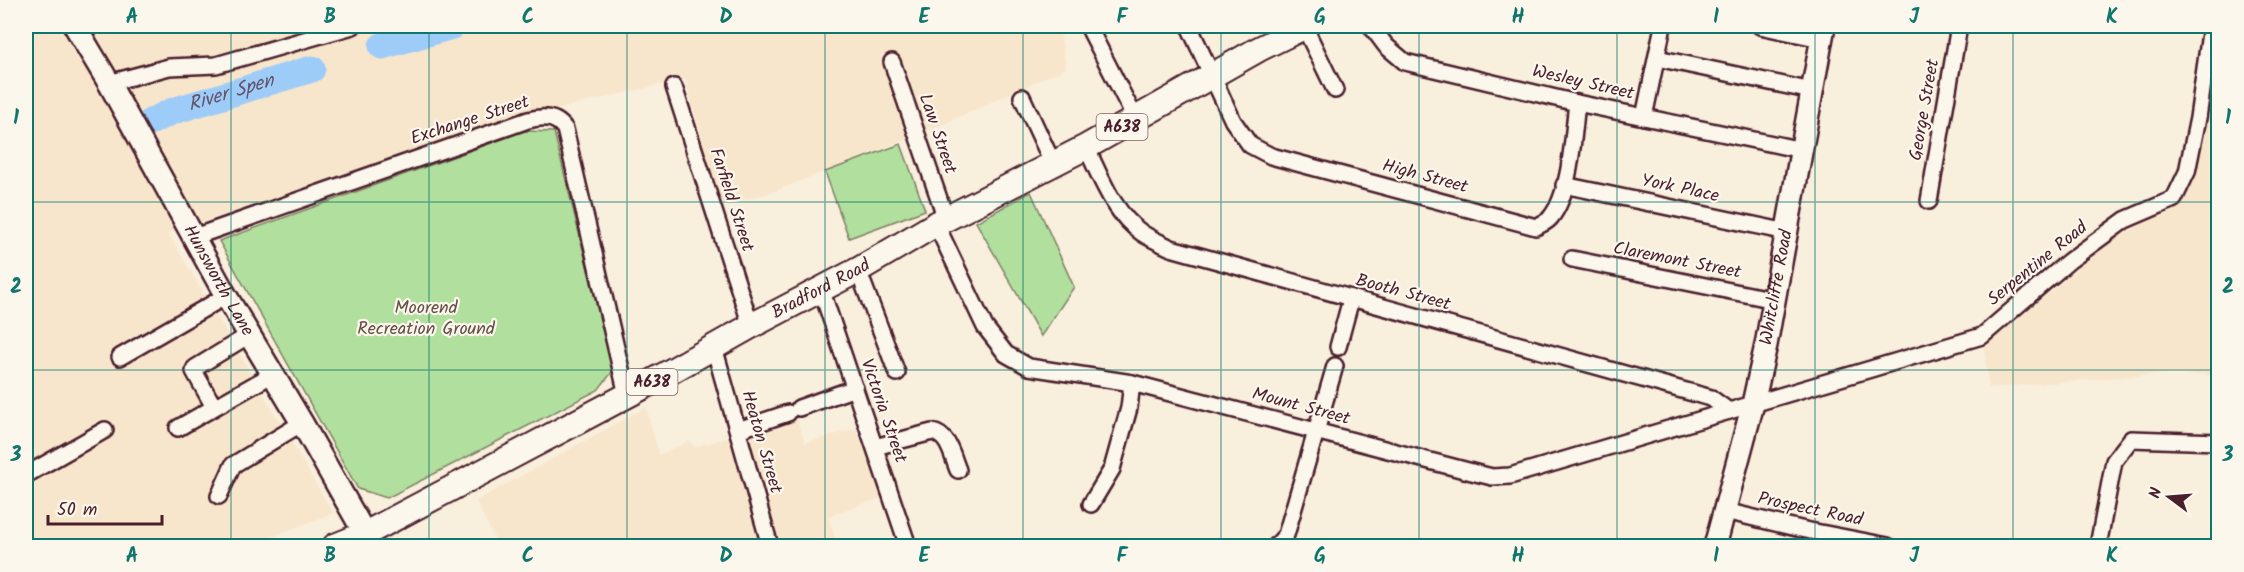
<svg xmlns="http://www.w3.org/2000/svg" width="2244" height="572" viewBox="0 0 2244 572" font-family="Kalam,sans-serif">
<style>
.built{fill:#f7e6cc}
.green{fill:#b1df9e;stroke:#7e7f64;stroke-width:1.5}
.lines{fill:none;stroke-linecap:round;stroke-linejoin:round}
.river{stroke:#9eccf9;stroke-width:27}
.minor-casing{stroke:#4a1f2b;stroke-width:20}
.secondary-casing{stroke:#4a1f2b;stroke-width:26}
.primary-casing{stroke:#4a1f2b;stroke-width:28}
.minor{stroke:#fbf7ec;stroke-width:15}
.secondary{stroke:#fbf7ec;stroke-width:21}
.primary{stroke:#fbf7ec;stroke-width:24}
.grid{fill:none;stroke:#0f766e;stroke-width:1.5;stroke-opacity:0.55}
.labels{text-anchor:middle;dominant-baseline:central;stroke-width:4.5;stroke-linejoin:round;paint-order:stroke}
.shield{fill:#fbf7ec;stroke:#7f6065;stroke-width:1.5}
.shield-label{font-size:16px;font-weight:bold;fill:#4a1f2b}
.street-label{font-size:18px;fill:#4a1f2b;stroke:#fbf7ec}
.park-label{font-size:18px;fill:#644f48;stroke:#fbf7ec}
.water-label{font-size:20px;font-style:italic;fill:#635369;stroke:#fbf7ec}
.neatline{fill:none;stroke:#0f766e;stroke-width:2}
.grid-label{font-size:20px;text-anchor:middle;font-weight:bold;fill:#0f766e}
</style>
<rect width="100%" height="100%" fill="#f9efdd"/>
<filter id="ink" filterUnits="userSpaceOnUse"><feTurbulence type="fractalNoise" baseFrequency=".0167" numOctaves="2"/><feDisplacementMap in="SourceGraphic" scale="12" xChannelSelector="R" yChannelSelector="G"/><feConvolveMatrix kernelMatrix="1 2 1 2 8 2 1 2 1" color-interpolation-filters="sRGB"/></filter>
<g filter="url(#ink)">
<g class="built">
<polygon points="26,26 1075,26 1060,32 1066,68 937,127 767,194 720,204 685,79 569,106 168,233 333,513 248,546 26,546"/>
<polygon points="2218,33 2218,375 2160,374 1989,388 1984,347 2068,277 2099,248 2185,199 2201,155"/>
<polygon points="646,407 659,455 689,441 694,447 797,419 805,443 856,428 883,497 828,516 838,546 498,546 476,501"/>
</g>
<g class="green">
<polygon points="525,131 554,132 613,371 598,390 387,498 358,489 219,241"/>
<polygon points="901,144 925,210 849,238 825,172"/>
<polygon points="1031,192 1074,287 1041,336 976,222"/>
</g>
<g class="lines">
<g class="river">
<polyline points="382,46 452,26"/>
<path id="s1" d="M152,121l21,-10 139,-42"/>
</g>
<g class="minor-casing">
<g id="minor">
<polyline points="1088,26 1136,120"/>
<path d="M1189,26l44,95 17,24 21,11 265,71c5,-3 12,-5 15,-10 20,-24 22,-83 26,-114"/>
<polyline points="1304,26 1335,90"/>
<polyline points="1371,26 1386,46 1405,62 1577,103 1802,150"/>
<polyline points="1760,26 1821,39"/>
<polyline points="1657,58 1812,91"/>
<polyline points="892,62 946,219"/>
<polyline points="109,83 169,67 216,65 353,26"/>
<polyline points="674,87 751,326"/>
<polyline points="1022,97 1053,164"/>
<polyline points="1644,117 1663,26"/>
<path d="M1086,147c15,30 27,66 56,86 9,6 19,10 29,15l540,150 18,13"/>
<polyline points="1564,185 1787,232"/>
<polyline points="1929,201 1959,26"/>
<polyline points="936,224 985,327 1006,354 1029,367 1132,383 1472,472 1492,477 1510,476 1982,336 2069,261 2125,220 2174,199 2187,172 2198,118 2211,26"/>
<path d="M194,237l334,-117c15,-4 28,-4 37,9l62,266"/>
<polyline points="1572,259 1775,300"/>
<polyline points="858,270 897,373"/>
<polyline points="821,289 908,546"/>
<polyline points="714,347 770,546"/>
<polyline points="1338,347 1351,299"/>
<polyline points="120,357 226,296"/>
<polyline points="214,407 194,371 195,368 249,335"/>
<polyline points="799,408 855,388"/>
<polyline points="178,428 273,374"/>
<polyline points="738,430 788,413"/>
<path d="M875,447l57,-15c17,3 20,24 26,38"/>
<polyline points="26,475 105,430"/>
<polyline points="219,496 233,465 302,423"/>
<polyline points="1091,504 1112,469 1129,408 1132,383"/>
<polyline points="1725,511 1805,530 1888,546"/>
<polyline points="1276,546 1286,535 1335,366"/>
<polyline points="2098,546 2114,461 2131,439 2218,442"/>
</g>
</g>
<g class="secondary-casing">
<g id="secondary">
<path id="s2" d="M75,26l34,57 117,213 76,127 63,111"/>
<path id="s3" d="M1715,546l38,-142 13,-59 58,-319"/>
</g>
</g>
<g class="primary-casing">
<g id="primary">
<path id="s4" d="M335,546l30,-12 278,-147 108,-61 107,-56 78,-46 150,-77 173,-98 47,-23"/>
</g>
</g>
<use href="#minor" class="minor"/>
<use href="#secondary" class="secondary"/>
<use href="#primary" class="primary"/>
</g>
</g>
<path class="grid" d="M231,26v520M429,26v520M627,26v520M825,26v520M1023,26v520M1221,26v520M1419,26v520M1617,26v520M1815,26v520M2013,26v520M26,202h2192M26,370h2192"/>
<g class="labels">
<g class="shield">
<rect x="1096.5" y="114" width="51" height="26" rx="4.5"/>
<rect x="626.5" y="369" width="51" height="26" rx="4.5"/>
</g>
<g class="shield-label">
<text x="1122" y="127">A638</text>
<text x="652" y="382">A638</text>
</g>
<g class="street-label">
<text transform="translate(1583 83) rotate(13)">Wesley Street</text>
<text transform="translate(1925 110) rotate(-80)">George Street</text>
<text transform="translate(470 121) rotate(-18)">Exchange Street</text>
<text transform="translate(937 134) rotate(71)">Law Street</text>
<text transform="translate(1425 177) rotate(15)">High Street</text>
<text transform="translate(1680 189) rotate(12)">York Place</text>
<text transform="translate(731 200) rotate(72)">Farfield Street</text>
<text transform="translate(1677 261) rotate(11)">Claremont Street</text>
<text transform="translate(2038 264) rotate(-39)">Serpentine Road</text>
<text stroke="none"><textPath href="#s2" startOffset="292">Hunsworth Lane</textPath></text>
<text stroke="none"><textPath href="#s4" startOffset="550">Bradford Road</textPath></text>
<text stroke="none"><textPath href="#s3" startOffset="266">Whitcliffe Road</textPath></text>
<text transform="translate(1403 293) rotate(15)">Booth Street</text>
<text transform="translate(1301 407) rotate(15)">Mount Street</text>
<text transform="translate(883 411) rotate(71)">Victoria Street</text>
<text transform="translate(761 442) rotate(74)">Heaton Street</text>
<text transform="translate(1810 510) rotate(12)">Prospect Road</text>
</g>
<g class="park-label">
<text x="426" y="308">Moorend<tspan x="426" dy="21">Recreation Ground</tspan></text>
</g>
<g class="water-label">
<text stroke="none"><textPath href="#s1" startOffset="84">River Spen</textPath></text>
</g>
</g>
<rect width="2244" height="572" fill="none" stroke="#fbf7ec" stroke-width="66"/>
<g transform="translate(2169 497) rotate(286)" stroke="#fbf7ec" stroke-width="4.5" paint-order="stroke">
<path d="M0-4.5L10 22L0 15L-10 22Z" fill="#4a1f2b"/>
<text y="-9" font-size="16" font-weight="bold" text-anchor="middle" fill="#4a1f2b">N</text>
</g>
<path d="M48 515v9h114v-9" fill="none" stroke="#4a1f2b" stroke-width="3"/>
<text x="57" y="515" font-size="18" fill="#4a1f2b" stroke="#fbf7ec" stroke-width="4.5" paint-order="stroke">50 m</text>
<rect x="33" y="33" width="2178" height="506" class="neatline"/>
<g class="grid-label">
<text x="132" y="23">A</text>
<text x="330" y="23">B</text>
<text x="528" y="23">C</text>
<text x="726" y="23">D</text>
<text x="924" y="23">E</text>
<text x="1122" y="23">F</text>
<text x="1320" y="23">G</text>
<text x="1518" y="23">H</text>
<text x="1716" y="23">I</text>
<text x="1914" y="23">J</text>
<text x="2112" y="23">K</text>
<text x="16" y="124">1</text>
<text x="2228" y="124">1</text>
<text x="16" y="293">2</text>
<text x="2228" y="293">2</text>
<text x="16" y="461">3</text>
<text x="2228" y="461">3</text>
<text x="132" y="562">A</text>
<text x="330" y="562">B</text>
<text x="528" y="562">C</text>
<text x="726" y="562">D</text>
<text x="924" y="562">E</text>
<text x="1122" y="562">F</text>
<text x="1320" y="562">G</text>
<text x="1518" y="562">H</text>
<text x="1716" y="562">I</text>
<text x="1914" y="562">J</text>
<text x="2112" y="562">K</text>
</g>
</svg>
